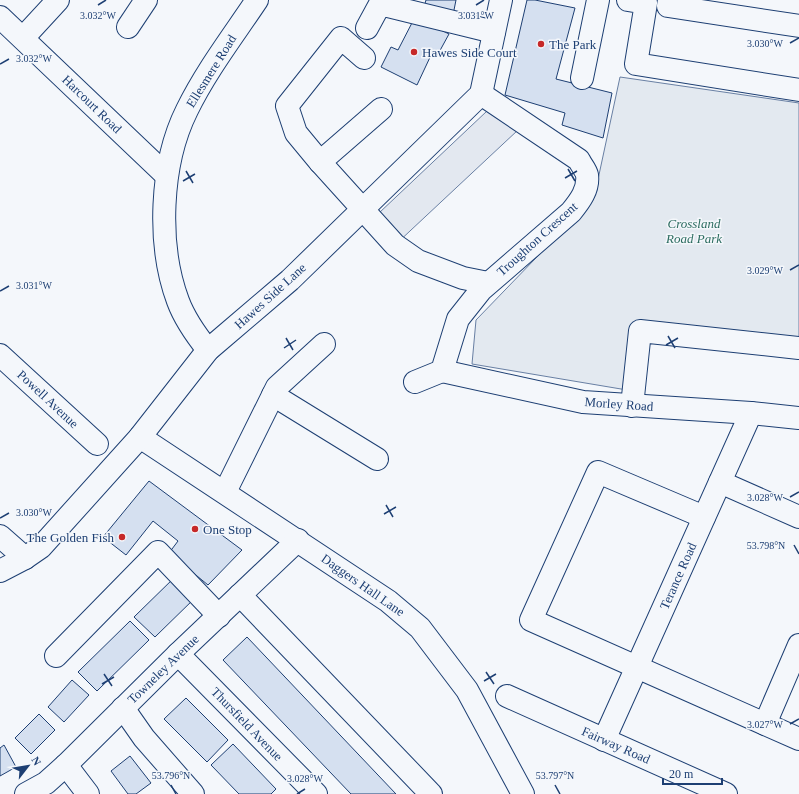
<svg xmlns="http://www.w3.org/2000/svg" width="799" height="794" viewBox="0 0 799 794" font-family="Georgia,serif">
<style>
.green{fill:#e3e9f0;stroke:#687fa3}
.parking{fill:#e3e8f0;stroke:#687fa3}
.building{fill:#d5e0f0;stroke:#1d3f73}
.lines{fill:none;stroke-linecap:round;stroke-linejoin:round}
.minor-casing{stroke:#1d3f73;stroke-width:24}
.major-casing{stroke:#1d3f73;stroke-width:24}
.minor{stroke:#f4f7fb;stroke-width:22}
.major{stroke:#f4f7fb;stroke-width:22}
.ticks{fill:none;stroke:#1d3f73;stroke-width:1.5}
.poi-dot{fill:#c62828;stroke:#f4f7fb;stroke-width:1.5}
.labels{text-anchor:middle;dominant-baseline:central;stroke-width:3;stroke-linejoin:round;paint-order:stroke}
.poi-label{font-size:13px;fill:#1d3f73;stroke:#f4f7fb;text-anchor:start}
.street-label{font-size:13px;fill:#1d3f73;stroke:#f4f7fb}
.park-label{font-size:13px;font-style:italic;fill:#2c6c60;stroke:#f4f7fb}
.ticks-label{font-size:10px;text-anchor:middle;fill:#1d3f73;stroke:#f4f7fb;stroke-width:3;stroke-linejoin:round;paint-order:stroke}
</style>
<rect width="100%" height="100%" fill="#f4f7fb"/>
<polygon class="green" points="620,77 799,103 799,348 634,330 627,390 472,364 476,320 594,198"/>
<polygon class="parking" points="487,111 518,130 395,245 379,213"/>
<g class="building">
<polygon points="426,0 456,0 453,15 424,7"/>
<polygon points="527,0 535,0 575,8 556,79 612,93 603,138 562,125 565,113 505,95"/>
<polygon points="415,17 449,34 437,56 432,53 417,85 381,67 391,47 398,50"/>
<polygon points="149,481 242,550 208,585 169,553 178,541 153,521 126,555 103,537"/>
<polygon points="177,575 197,596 155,637 134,617"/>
<polygon points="130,621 149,640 97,691 78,672"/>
<polygon points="247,637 396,794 351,794 223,660"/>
<polygon points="72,680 89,695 64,722 48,707"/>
<polygon points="186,698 228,740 207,762 164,719"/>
<polygon points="39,714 55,730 31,754 15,738"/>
<polygon points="233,744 276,789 271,794 239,794 211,765"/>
<polygon points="4,745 16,767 0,776 0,748"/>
<polygon points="130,756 151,783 136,794 128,794 111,771"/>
</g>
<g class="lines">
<g class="minor-casing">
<g id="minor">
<polyline points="628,0 646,3 636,64 799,90"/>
<polyline points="669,0 668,6 799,26"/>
<polyline points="0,17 166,175"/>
<polyline points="128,27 146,0"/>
<polyline points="367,28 380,4 494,32"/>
<polyline points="23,38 58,0"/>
<polyline points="582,78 598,0"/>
<polyline points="381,109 320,162 395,245 418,261 463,278 488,283"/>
<polyline points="320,162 296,133 287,106 341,38 364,58"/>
<path d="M208,350c-12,-15 -23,-30 -30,-49 -21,-56 -18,-137 9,-191 19,-39 46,-74 70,-110"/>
<polyline points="0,355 97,444"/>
<polyline points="442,371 583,402 751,413 799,418"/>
<path d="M415,382l27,-11 16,-52 23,-29 90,-78c9,-11 18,-23 16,-37 -1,-5 -6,-10 -8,-15l-98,-66"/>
<polyline points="273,395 377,459"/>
<polyline points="632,406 640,331 799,348"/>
<polyline points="140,437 388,601 420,628 467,690 523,794"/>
<polyline points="720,482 799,517"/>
<polyline points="225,492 277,387 324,344"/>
<polyline points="704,517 598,472 531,620 765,724 799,645"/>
<polyline points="0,536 25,558"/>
<polyline points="240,595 431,794"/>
<polyline points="178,654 316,794"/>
<polyline points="56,656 158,552 219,616"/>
<polyline points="507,696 726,794"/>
<polyline points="123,708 144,738 193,794"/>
<polyline points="765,724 799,739"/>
<polyline points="604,740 751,413"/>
<polyline points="66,765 88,794"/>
<polyline points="26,794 46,783 66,765 178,654 298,540"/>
</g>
</g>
<g class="major-casing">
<polyline id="major" points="0,571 25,558 41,547 140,437 208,350 290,280 481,94 501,0"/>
</g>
<use href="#minor" class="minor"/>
<use href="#major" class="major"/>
</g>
<path class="ticks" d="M98,5l8,-5M476,5l8,-5M790,43l9,-5M0,64l9,-5M568,169l7,12M186,171l7,12M565,178l12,-7M183,181l12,-7M790,270l9,-5M0,291l9,-5M668,336l7,12M286,338l7,12M666,345l12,-7M284,348l12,-8M790,497l9,-5M386,505l7,12M384,514l12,-7M0,518l9,-5M794,545l5,9M486,672l8,12M104,674l8,12M484,681l12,-7M102,684l12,-7M790,724l9,-5M171,785l5,9M555,785l5,9M297,794l8,-5"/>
<g class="poi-dot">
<circle cx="541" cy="44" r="4"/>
<circle cx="414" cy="52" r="4"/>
<circle cx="195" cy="529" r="4"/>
<circle cx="122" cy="537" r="4"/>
</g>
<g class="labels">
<g class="poi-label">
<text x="549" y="44">The Park</text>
<text x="422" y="52">Hawes Side Court</text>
<text x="203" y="529">One Stop</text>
<text x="114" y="537" text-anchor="end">The Golden Fish</text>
</g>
<g class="street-label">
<text transform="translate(211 71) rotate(-58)">Ellesmere Road</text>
<text transform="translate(92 104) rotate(44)">Harcourt Road</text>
<text transform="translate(537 239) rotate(-42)">Troughton Crescent</text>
<text transform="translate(270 296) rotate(-42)">Hawes Side Lane</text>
<text transform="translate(48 399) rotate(43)">Powell Avenue</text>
<text transform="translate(619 404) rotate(4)">Morley Road</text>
<text transform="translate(678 576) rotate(-66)">Terance Road</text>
<text transform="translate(363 585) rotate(35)">Daggers Hall Lane</text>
<text transform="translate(163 669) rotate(-44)">Towneley Avenue</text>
<text transform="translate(247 724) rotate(46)">Thursfield Avenue</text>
<text transform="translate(616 745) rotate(24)">Fairway Road</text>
</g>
<g class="park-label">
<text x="694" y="223">Crossland<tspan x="694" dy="15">Road Park</tspan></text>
</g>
</g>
<g class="ticks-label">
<text x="98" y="19">3.032°W</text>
<text x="476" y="19">3.031°W</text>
<text x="765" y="47">3.030°W</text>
<text x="34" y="62">3.032°W</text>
<text x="765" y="274">3.029°W</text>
<text x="34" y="289">3.031°W</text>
<text x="765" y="501">3.028°W</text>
<text x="34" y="516">3.030°W</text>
<text x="766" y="549">53.798°N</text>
<text x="765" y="728">3.027°W</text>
<text x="171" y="779">53.796°N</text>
<text x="555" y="779">53.797°N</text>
<text x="305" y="782">3.028°W</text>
</g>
<g transform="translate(28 766) rotate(59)" stroke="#f4f7fb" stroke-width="3" paint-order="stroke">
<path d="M0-3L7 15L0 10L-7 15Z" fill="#1d3f73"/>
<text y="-6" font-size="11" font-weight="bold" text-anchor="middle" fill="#1d3f73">N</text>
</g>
<path d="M663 778v6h59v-6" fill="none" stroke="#1d3f73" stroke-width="2"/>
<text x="669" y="778" font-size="12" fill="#1d3f73" stroke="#f4f7fb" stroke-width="3" paint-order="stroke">20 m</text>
</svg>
